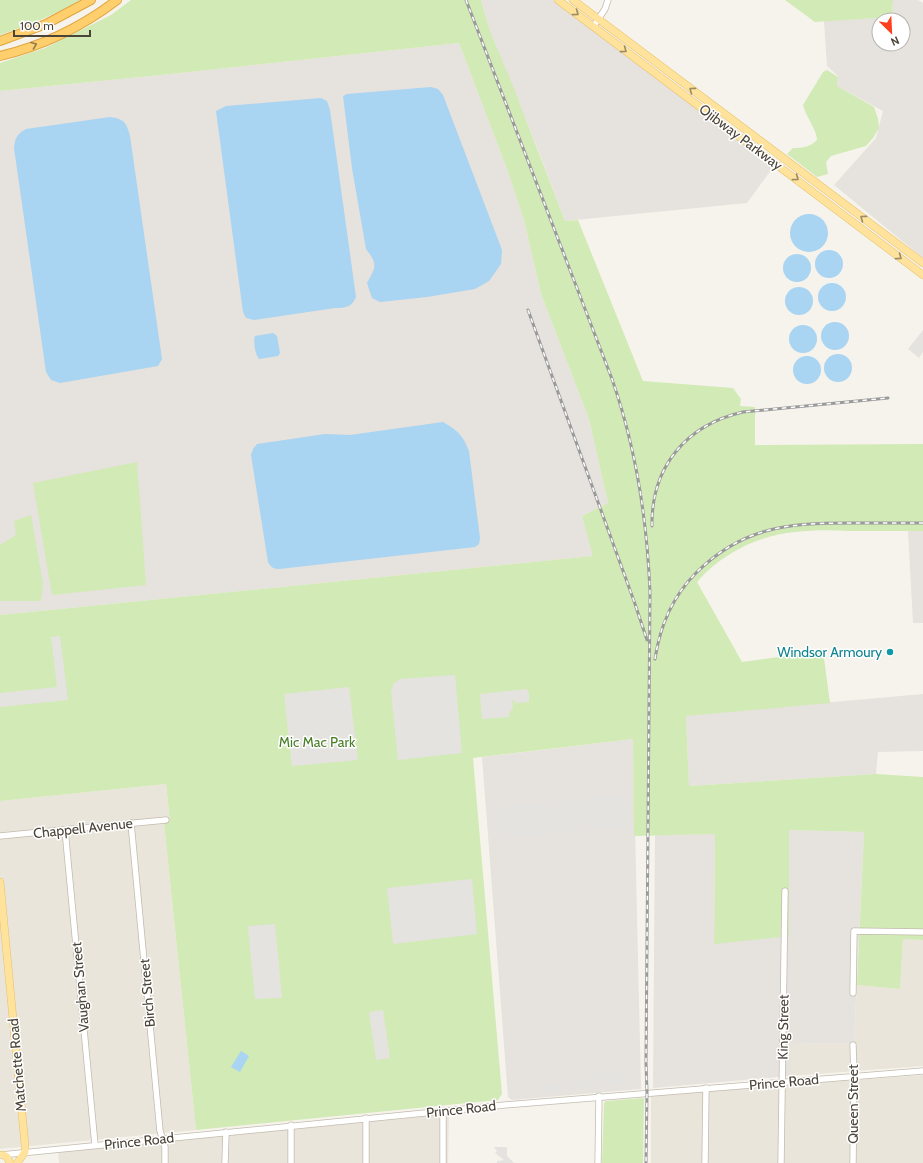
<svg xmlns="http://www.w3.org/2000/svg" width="923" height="1163" viewBox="0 0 923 1163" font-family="Cabin,sans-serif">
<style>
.residential{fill:#eae5da}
.industrial{fill:#e6e2dd;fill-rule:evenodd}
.green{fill:#d2eab5}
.parking{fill:#e5e3e0}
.water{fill:#a9d4f2}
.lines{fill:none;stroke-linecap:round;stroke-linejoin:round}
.minor-casing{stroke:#c2bbae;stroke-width:7}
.major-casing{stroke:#e6c16a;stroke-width:8}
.highway-casing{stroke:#e0a43c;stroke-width:10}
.minor{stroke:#fff;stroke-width:5.5}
.major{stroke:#ffe39c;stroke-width:7}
.highway{stroke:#ffcf6e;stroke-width:8}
.rail-casing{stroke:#9a9a9a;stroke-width:3}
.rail{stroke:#fff;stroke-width:1.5;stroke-dasharray:4.5;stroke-linecap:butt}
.oneway{stroke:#9c8c66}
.oneway2{stroke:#937c4e}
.culture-dot{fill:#0f9aa8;stroke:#fff;stroke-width:1.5}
.labels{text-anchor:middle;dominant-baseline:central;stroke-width:3;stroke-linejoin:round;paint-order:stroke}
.street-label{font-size:14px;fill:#4b4439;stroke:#fff}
.culture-label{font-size:14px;fill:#0d838f;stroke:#fff;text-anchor:end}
.park-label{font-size:14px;fill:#4a7f2a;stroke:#fff}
</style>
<rect width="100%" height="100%" fill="#f6f3ec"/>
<g class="residential">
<polygon points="166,784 170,822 164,823 196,1130 0,1149 0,801"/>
<polygon points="903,939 923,940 923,1066 790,1076 790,1044 854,1043 857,985 900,989"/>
<polygon points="923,1075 923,1163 651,1163 651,1095"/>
<polygon points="449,1114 448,1163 59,1163 58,1152"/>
</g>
<g class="industrial">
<polygon points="481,0 553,0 774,166 747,203 565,221 537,147 490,31"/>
<path d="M893,0h25l5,3v255l-89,-73 42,-47 7,-27 -46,-25 1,-10 -11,-10 -3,-45 68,-4zM879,20h24v24h-24z"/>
<polygon points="459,43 507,169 524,220 541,294 589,419 608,503 582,516 594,556 0,615 0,91 171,74"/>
<polygon points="908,531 923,531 923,623 913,623"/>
<polygon points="923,694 923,751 878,752 876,774 689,786 686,715"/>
<polygon points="633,739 641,1089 512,1100 508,1097 482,757"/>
<polygon points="789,830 864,832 854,1043 790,1044 790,1076 653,1088 655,835 715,834 714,943 789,936"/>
</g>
<g class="green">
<path d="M0,0h80c-25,15 -52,25 -80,35z"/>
<path d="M131,0h350l9,31 23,55 52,135 13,-1 65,161 90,7 8,11 -1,7 15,1v38l168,-1v87c-24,0 -49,0 -73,0 -18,-1 -37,-1 -55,1 -36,3 -74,22 -98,50l45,80 81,-11 7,52 -144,13 3,70 187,-12 47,3v163l-20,-1 -3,50 -43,-4 7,-153 -75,-2v106l-75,8 1,-110 -81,2 -1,-97 -160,19 29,336 -4,6 -302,30 -32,-307 6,-1 -4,-38 -166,17v-186l593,-59 -11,-40 26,-13 -19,-84 -48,-125 -17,-74 -17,-51 -48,-126 -288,31 -171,17v-28l45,-15 66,-33z"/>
<polygon points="785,0 893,0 892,17 815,22"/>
<path d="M827,70l11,7 -1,9 37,21 4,12 1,9 -6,10 -7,8 -35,10 -5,6 2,12 -11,3 -30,-23 6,-6c10,0 17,-1 24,-8 0,-10 -11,-23 -14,-35l20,-33z"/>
<polygon points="137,462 146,585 52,595 33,483"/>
<polygon points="31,515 43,584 41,601 0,601 0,545 16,535 14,521"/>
<polygon points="644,1098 643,1163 602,1163 604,1103 606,1101"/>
</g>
<g class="parking">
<polygon points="923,330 923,352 919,358 908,349"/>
<polygon points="60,636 68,700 0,707 0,693 57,687 51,637"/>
<polygon points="455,675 462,753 398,760 391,692 394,683 400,679"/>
<polygon points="349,687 358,760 292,766 284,694"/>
<polygon points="527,689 528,692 529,693 529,702 515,703 514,700 512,700 513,708 509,713 509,717 482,719 480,694"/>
<polygon points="625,794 628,826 494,840 491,807"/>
<polygon points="472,879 477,934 393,944 387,888"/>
<polygon points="275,924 282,998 255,999 248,926"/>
<polygon points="383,1010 390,1058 376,1060 369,1012"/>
<polygon points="625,1072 626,1084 537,1093 536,1084 592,1079 592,1073"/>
<polygon points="495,1147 507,1147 507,1156 514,1163 497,1163 497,1161 504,1160 495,1153 497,1151 494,1148"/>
</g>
<g class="water">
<path d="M431,87l7,2 5,6 59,155 -1,14 -12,17 -14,8 -48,8 -47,5 -8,-4 -5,-15c9,-16 11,-19 -1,-34l-14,-81 -9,-72 4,-2z"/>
<path d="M321,98l6,3 3,9 26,187c-4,10 -11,11 -21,11l-81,12 -8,-2 -3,-6 -27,-201 10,-5z"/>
<path d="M110,117c14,2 16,5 20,19l32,223 -4,7 -98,17 -9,-3 -5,-8 -32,-224c1,-10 3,-14 12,-19z"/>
<circle cx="809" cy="233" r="19"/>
<circle cx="829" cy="264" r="14"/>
<circle cx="797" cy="268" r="14"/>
<circle cx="832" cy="297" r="14"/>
<circle cx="799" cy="301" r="14"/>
<circle cx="835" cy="336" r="14"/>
<circle cx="803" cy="339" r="14"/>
<path d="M273,333l4,3 3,17 -2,3 -19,3c-4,-5 -6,-17 -4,-23z"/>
<circle cx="838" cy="368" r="14"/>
<circle cx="807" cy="370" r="14"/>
<path d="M443,422c14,8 20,13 26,29l11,87 -1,6 -4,3 -196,22c-6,0 -8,-2 -11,-7l-17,-107 2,-6 4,-5 68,-10 25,1z"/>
<polygon points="241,1051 249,1056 240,1072 231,1067"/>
</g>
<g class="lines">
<g class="minor-casing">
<g id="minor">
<polyline points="593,27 605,9 608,0"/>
<polyline points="131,823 160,1131 165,1147 165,1163"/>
<polyline points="65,830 95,1145"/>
<polyline points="0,836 166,820"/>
<polyline points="853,993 854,931 923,932"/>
<polyline points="853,1045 854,1076 853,1163"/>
<polyline points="291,1125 291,1163"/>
<polyline points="1,1155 505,1105 923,1071"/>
<polyline points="225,1163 226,1132"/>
<polyline points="366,1163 366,1118"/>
<polyline points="443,1163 443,1111"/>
<polyline points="598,1163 599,1096"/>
<polyline points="705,1163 706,1088"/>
<polyline points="781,1163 785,891"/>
</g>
</g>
<g class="major-casing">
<g id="major">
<polyline points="558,0 923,275"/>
<polyline points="573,0 923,263"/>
<polyline points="0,882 25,1145 25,1152 17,1163"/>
<polyline points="3,1155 7,1157 10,1163"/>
</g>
</g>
<g class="highway-casing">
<g id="highway">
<polyline points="0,41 46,24 91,0"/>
<path d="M0,56c42,-10 83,-30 117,-56"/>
</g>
</g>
<use href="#minor" class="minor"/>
<use href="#major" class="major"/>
<use href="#highway" class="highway"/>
<g class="rail-casing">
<g id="rail">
<path d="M466,0l146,379c24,69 35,139 38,213l-4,471 1,29 -1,71"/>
<polyline points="528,310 634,601 647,640"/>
<path d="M652,526c-1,-59 34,-101 91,-114l145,-14"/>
<path d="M655,659c5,-33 17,-62 41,-86 46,-46 92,-50 154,-50 24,0 49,0 73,0"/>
</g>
</g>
<use href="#rail" class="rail"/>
</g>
<defs><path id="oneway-chevron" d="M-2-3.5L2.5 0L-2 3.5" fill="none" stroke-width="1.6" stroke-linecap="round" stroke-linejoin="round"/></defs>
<g class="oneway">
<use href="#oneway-chevron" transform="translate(576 13) rotate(37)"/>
<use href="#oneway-chevron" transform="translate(624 50) rotate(37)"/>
<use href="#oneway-chevron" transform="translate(692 90) rotate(-143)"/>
<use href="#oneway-chevron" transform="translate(796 178) rotate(37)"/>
<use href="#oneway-chevron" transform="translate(863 218) rotate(-143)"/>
<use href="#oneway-chevron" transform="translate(899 257) rotate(37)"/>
</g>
<use class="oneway2" href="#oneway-chevron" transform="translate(34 45) rotate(-21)"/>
<circle class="culture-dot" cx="890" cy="652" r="4"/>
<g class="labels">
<g class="street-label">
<text transform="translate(741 137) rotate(37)">Ojibway Parkway</text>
<text transform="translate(83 828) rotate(-6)">Chappell Avenue</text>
<text transform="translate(80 987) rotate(-95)">Vaughan Street</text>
<text transform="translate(147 993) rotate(-95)">Birch Street</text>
<text transform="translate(783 1027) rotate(-89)">King Street</text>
<text transform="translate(17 1065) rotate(-95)">Matchette Road</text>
<text transform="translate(784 1082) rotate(-5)">Prince Road</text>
<text transform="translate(853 1104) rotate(-90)">Queen Street</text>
<text transform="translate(461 1109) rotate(-6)">Prince Road</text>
<text transform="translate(139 1141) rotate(-6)">Prince Road</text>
</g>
<g class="culture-label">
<text x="882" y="652">Windsor Armoury</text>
</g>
<g class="park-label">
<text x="317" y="742">Mic Mac Park</text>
</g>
</g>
<g transform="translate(891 32) rotate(156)"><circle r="19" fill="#ffffff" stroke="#b7b4b0"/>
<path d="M0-3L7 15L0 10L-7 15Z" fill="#fc3f1d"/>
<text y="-6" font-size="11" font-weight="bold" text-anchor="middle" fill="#4b4439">N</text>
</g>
<path d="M14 30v6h76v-6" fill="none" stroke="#4b4439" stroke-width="2"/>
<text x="20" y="30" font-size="12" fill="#4b4439" stroke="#ffffff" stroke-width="3" paint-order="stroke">100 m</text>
</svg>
